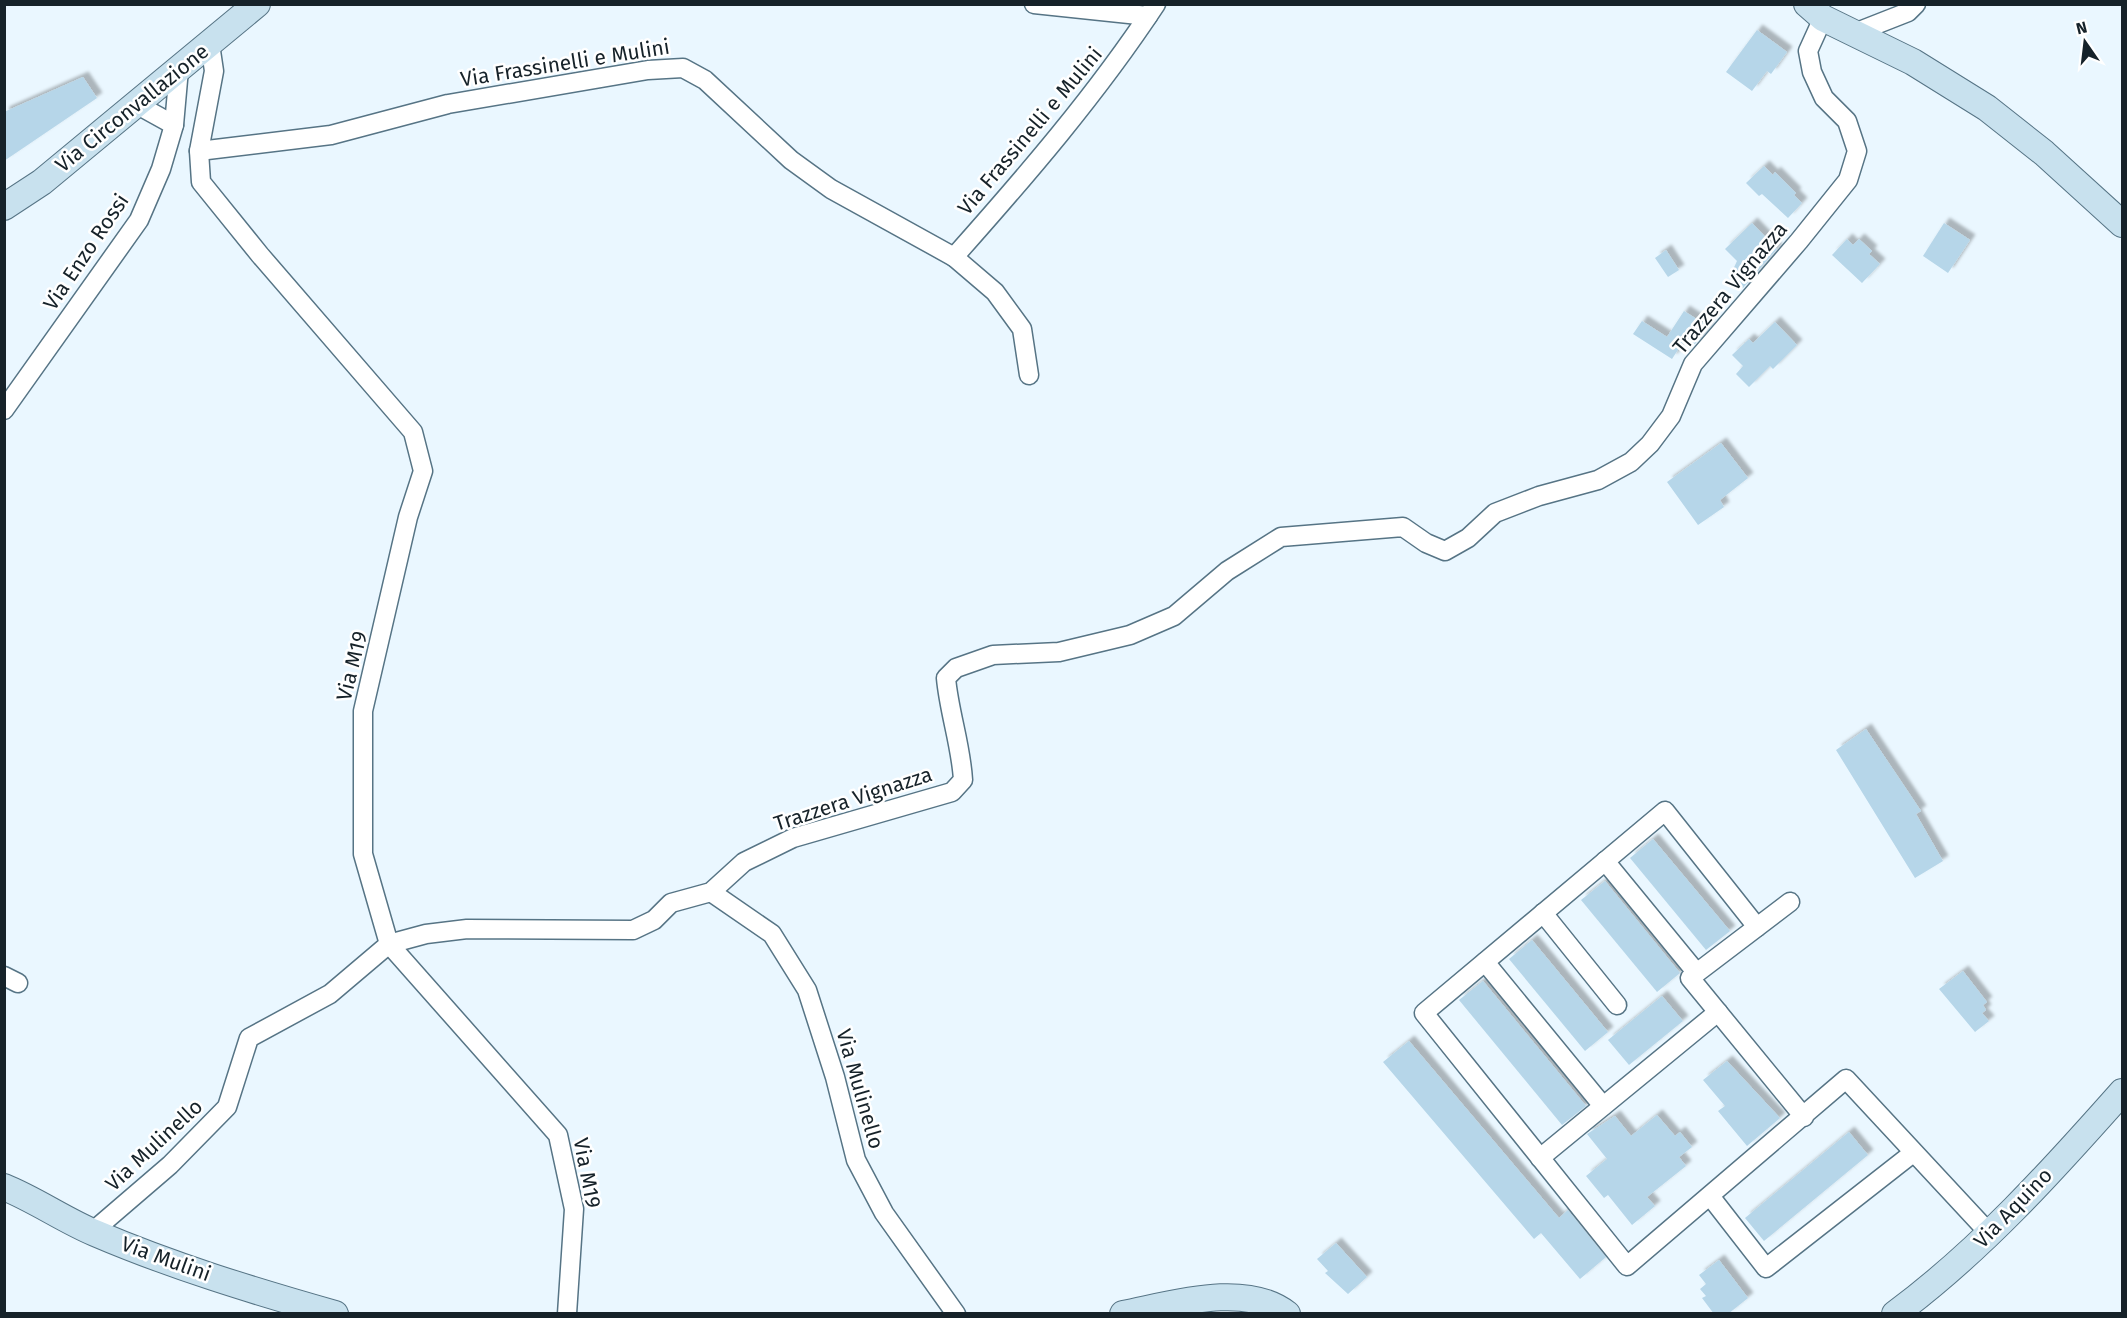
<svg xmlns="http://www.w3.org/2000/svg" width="2127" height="1318" viewBox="0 0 2127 1318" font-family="'Fira Sans',sans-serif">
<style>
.building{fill:#b6d6e9;filter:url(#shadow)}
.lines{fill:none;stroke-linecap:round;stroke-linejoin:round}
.street-casing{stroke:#567485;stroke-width:21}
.secondary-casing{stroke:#567485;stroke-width:28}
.street{stroke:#fff;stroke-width:18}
.secondary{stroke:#c8e1ee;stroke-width:26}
.labels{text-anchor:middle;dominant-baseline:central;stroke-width:5;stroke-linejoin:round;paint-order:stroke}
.street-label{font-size:21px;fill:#162229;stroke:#fff}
</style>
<defs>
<filter id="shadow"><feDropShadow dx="5.5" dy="-5.5" stdDeviation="1.5" flood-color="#0004"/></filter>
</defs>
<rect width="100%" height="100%" fill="#eaf7ff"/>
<g class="building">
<polygon points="1757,30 1787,52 1771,74 1767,71 1752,91 1726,72"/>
<polygon points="83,77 97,98 4,161 4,112"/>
<polygon points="1764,166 1773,175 1775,172 1796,193 1794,195 1802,203 1788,218 1762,194 1759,196 1746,183"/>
<polygon points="1752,223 1777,249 1743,288 1732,284 1730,276 1737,261 1725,249"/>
<polygon points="1944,223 1970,240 1948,273 1923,256"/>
<polygon points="1847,239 1853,245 1859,239 1872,251 1869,254 1880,264 1862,283 1832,255"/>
<polygon points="1666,250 1679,270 1668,277 1655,258"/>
<polygon points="1684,311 1709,327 1695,344 1685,339 1672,359 1633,334 1642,321 1667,337"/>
<polygon points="1775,322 1797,345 1773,369 1770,366 1749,387 1736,374 1743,366 1732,355 1749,339 1753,343"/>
<polygon points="1721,443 1748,478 1720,500 1724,507 1698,525 1667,482"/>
<polygon points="1866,729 1921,811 1916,814 1943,861 1915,878 1836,750"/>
<polygon points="1653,839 1730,931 1706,950 1630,858"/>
<polygon points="1605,881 1680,973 1657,992 1581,900"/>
<polygon points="1532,940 1608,1032 1585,1051 1509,959"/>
<polygon points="1963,971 1987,1002 1983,1005 1986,1010 1982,1013 1989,1021 1975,1032 1939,989"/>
<polygon points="1483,981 1586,1106 1562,1125 1459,1000"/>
<polygon points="1662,996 1683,1021 1629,1065 1608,1040"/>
<polygon points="1409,1041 1559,1218 1568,1210 1606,1257 1580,1279 1541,1233 1534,1239 1383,1062"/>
<polygon points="1727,1061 1780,1118 1747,1146 1718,1111 1725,1106 1703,1080"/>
<polygon points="1657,1115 1675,1136 1680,1132 1692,1147 1679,1157 1686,1166 1647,1197 1655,1206 1632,1225 1608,1195 1604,1198 1586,1176 1607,1159 1587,1134 1615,1116 1631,1136"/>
<polygon points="1849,1132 1868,1155 1764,1241 1745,1218"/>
<polygon points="1336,1243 1367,1277 1348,1294 1325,1273 1328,1271 1317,1259"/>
<polygon points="1719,1260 1748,1298 1728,1314 1714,1314 1702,1298 1706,1296 1700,1289 1706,1284 1699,1275"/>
</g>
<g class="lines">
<g class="street-casing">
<g id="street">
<polyline points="1034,4 1148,16"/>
<polyline points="1852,34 1908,12 1916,4"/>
<polyline points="210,44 214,71 199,151 201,182 260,255 413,432 423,471 408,517 363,711 363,854 389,944 558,1135 574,1209 567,1314"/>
<polyline points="136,104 174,125"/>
<path d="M199,151l132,-16 117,-31 200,-34 35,-2 22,12 86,80 40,29 123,68c72,-81 142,-162 202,-253"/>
<polyline points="954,257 995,292 1022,329 1029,375"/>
<polyline points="4,410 139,220 161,169 174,125 179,69"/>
<polyline points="1605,861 1696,972"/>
<polyline points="711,892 772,934 807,990 835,1077 856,1160 884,1213 956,1314"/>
<polyline points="1790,902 1690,978 1804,1117"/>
<polyline points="1543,913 1617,1005"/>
<polyline points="1757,927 1665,811 1424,1013 1627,1266 1846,1079 1990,1234"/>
<polyline points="1485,962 1603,1106"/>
<polyline points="4,976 18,983"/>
<polyline points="1540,1158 1718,1012"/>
<polyline points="1710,1196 1766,1268 1913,1153"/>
<path d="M92,1232l78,-67 57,-58 22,-69 81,-44 59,-50 37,-10 41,-5 166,1 21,-10 17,-17 40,-11 33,-30 49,-24 159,-46 11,-12c-2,-35 -14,-68 -17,-102l10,-10 37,-13 66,-3 71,-17 44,-19 53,-45 54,-34 122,-10 23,16 19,8 23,-13 27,-25 44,-17 59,-16 33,-18 19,-18 21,-28 22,-52 106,-123 49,-61 9,-29 -10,-30 -23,-23 -12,-26 -4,-21 15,-33"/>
</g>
</g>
<g class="secondary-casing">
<g id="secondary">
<polyline points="1807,4 1823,18 1913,62 1987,108 2044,153 2122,224"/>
<polyline points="4,207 42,182 257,4"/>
<path d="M4,1187c32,13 60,33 91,46 77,33 159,58 240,81"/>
<path d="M1123,1314c47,-9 122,-33 164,0"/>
<path d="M1895,1314c85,-63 157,-143 227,-222"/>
</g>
</g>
<use href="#street" class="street"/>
<use href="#secondary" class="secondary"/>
</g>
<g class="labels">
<g class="street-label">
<text transform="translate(565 63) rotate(-9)">Via Frassinelli e Mulini</text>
<text transform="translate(132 108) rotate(-39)">Via Circonvallazione</text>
<text transform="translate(1030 131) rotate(-50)">Via Frassinelli e Mulini</text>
<text transform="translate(86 252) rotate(-56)">Via Enzo Rossi</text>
<text transform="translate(1730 288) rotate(-50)">Trazzera Vignazza</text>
<text transform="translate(352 666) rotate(-76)">Via M19</text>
<text transform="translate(853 799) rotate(-18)">Trazzera Vignazza</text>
<text transform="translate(860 1089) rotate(74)">Via Mulinello</text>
<text transform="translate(154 1145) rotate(-43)">Via Mulinello</text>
<text transform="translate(587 1173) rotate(79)">Via M19</text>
<text transform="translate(2013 1208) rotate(-46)">Via Aquino</text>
<text transform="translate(166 1259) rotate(20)">Via Mulini</text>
</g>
</g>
<rect width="2127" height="1318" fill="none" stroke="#162229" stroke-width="12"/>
<g transform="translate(2085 42) rotate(346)" stroke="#ffffff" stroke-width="4.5" paint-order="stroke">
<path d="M0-4.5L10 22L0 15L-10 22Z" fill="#162229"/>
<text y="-9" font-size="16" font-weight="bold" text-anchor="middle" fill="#162229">N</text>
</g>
</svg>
